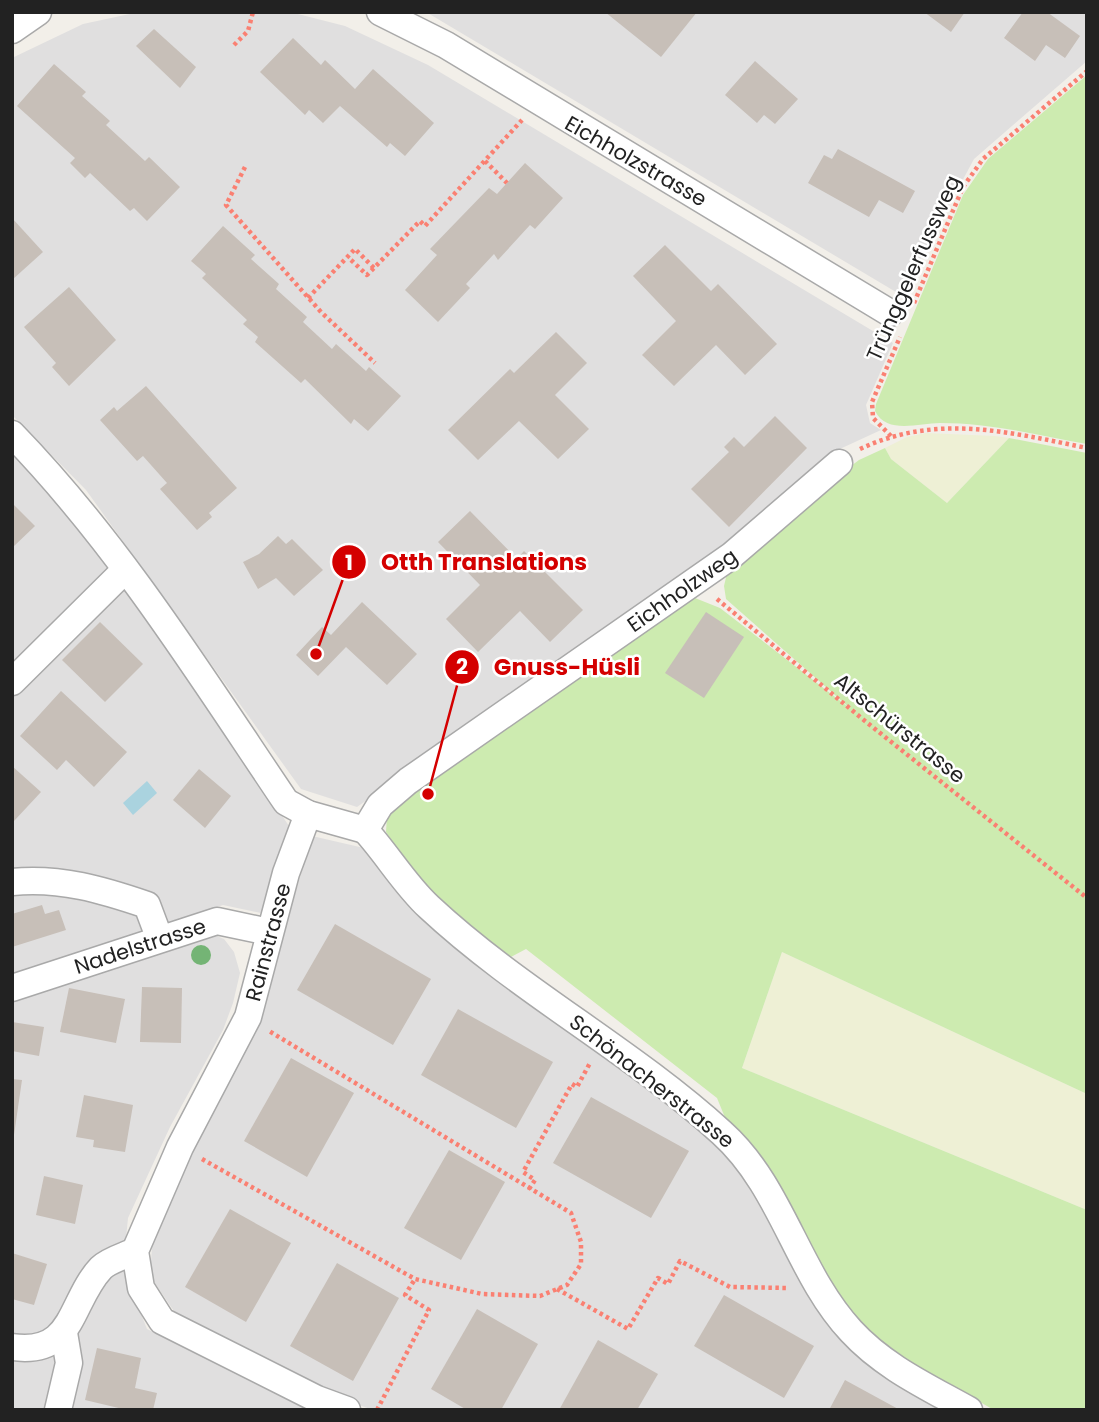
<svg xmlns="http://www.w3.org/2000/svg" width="1099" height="1422" viewBox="0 0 1099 1422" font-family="Poppins,sans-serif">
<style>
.residential{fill:#e0dfdf}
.farmland{fill:#eef0d5}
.grass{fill:#cdebb0}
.water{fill:#aad3df}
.building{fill:#c7bfb8}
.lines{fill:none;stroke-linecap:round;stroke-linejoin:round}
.minor-casing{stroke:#a9a9a9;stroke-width:29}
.path{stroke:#fa8072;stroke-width:4.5;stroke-dasharray:3.5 3.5;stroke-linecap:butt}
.minor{stroke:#fff;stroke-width:26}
.tree{fill:#74b475}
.labels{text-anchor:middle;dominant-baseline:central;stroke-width:5;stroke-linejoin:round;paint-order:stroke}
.street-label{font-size:21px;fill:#222;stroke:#fff}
.leader{fill:none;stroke:#d40000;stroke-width:2.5}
.callout-dot{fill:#d40000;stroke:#fff;stroke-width:2.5}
.mark-label{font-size:21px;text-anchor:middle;font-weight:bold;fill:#fff}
.callout-label{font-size:23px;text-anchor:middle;font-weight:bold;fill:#d40000;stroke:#fff;stroke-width:5;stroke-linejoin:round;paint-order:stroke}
</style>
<rect width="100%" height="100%" fill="#f2efe9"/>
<g class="residential">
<polygon points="139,12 290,12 345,26 428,65 893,343 866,405 870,423 881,430 829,454 741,535 357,807 301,789 86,490 12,415 12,58 83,24"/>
<polygon points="426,12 1087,12 1087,61 974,159 901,295"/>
<polygon points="12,447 128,588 291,829 261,913 223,905 12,978"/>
<polygon points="312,836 364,848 744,1167 949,1410 373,1410 336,1397 180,1320 150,1276 154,1217 261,1011"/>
<polygon points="214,935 224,939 234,952 240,973 233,1003 223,1030 170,1127 128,1218 123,1269 147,1329 312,1410 12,1410 12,1001"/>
</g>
<g class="farmland">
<polygon points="926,433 995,436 1009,438 947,503 891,459 885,448 907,437"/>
<polygon points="782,952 1087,1094 1087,1210 742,1068"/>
</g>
<g class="grass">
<path d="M1087,75v369c-50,-9 -96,-21 -147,-21 -21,0 -53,12 -65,-12l1,-7 87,-209 25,-36z"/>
<polygon points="1009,438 1087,453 1087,1094 782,952 742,1068 1087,1210 1087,1410 994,1410 901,1357 862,1328 831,1290 764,1162 726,1120 717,1098 526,949 509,958 451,915 417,879 386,832 387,816 396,804 690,596 720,608 852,710 726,599 724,586 731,556 859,460 885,448 891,459 947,503"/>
</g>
<polygon class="water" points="147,781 157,793 133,815 123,803"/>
<g class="building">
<polygon points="605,12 697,12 661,57"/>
<polygon points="924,12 965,12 951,32"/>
<polygon points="1023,12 1047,12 1080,36 1065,58 1046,45 1035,61 1004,38"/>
<polygon points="154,29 196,67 180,88 136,46"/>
<polygon points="293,38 321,65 325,60 355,89 373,69 434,123 405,156 390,143 387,147 340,106 323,123 309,110 305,115 260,72"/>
<polygon points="755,61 798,99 775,124 764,115 757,123 725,95"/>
<polygon points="54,64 86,92 82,96 110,121 106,125 145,161 149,157 180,187 147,221 134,208 130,211 90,173 85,178 70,163 75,158 17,106"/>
<polygon points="838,149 915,191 903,213 879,200 869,217 808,183 824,155 832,159"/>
<polygon points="525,163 563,198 535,229 530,225 498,260 494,254 466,284 470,288 438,322 405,290 437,255 430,249 458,220 489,188 497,194"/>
<polygon points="12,218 43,252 12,280"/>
<polygon points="223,226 255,255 251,259 279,284 276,289 307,317 303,322 332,349 336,344 366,371 369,367 401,396 368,431 354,419 351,424 305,379 301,383 255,342 258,337 243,324 247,320 202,278 206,274 191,261"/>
<polygon points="665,245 711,291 718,284 777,344 745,375 716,345 674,386 642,355 676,321 633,276"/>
<polygon points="69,287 116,340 69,386 52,367 56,363 24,327"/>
<polygon points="556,332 587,363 555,395 589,429 558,459 519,421 478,460 448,430 510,369 514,373"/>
<polygon points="146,386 237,488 209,513 212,517 197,530 160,489 167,483 143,456 137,461 100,420 114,407 117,411"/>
<polygon points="775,416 807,448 729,527 691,489 729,452 724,447 734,437 744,447"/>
<polygon points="12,503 35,526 12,548"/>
<polygon points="470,511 517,559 524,551 583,610 550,642 520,611 478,652 446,619 480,585 438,542"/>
<polygon points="278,536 286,544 292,539 323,570 294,596 276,578 258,589 243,562 259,554"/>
<polygon points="362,602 417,654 387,685 346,647 318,676 296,655 322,627 331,635"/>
<polygon points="706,612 744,637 704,698 665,673"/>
<polygon points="100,622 143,664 105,702 62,660"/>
<polygon points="61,691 127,752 94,787 66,760 57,770 20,736"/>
<polygon points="12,766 41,792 14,821 12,820"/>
<polygon points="199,769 231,796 205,828 173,800"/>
<polygon points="42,905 45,914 59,910 66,930 12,947 12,914"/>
<polygon points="335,924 431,979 393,1045 297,990"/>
<polygon points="142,987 182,988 181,1043 140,1042"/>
<polygon points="69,988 125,999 116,1043 60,1032"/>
<polygon points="458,1009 553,1062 516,1128 421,1075"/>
<polygon points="12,1022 44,1027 39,1056 12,1051"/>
<polygon points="291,1058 354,1093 307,1177 244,1141"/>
<polygon points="12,1079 22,1080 14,1135 12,1135"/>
<polygon points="84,1095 133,1105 125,1152 93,1147 94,1140 76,1137"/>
<polygon points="591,1097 689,1151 651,1218 553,1163"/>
<polygon points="449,1150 505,1182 461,1260 404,1228"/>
<polygon points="44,1176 83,1185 75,1224 36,1215"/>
<polygon points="230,1209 291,1243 246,1322 185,1287"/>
<polygon points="12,1253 47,1264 34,1305 12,1299"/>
<polygon points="337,1263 399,1298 353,1381 290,1346"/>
<polygon points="724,1295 814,1346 784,1398 694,1346"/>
<polygon points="477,1309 538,1344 501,1410 467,1410 431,1389"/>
<polygon points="598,1340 658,1374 637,1410 559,1410"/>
<polygon points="97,1348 141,1358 135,1388 157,1393 153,1410 127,1410 85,1400"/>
<polygon points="845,1380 900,1410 829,1410"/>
</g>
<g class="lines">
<g class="minor-casing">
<g id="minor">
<polyline points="380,12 446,45 890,313"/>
<polyline points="12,30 38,12"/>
<path d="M12,434c106,109 189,242 274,368l22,12 57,16"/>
<polyline points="12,682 125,570"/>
<polyline points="308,814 286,873 248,1017 180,1147 135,1251 141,1288 162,1321 317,1399 347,1410"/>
<path d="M365,830c22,24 40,55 64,77 90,84 202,143 293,226 60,54 75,140 129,198 33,36 77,56 118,79"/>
<polyline points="365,830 380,805 408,781 731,556 839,463"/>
<path d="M12,882c48,-5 91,8 135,23l12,32"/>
<polyline points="12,988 217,921 269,932"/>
<path d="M12,1347c63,9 57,-45 89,-79 8,-8 24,-12 34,-17"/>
<polyline points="58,1410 69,1363 64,1333"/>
</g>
</g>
<g class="path">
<polyline points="234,45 248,31 253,12"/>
<polyline points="485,161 507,183"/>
<polyline points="245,167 226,205 321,312 375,363"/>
<polyline points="351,260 367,275 374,268"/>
<polyline points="308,298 355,249 374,268 420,221 425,226 522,120"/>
<polyline points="914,303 963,187 983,159 1087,71"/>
<polyline points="891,436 873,418 872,402 900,337"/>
<path d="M860,449c77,-36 148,-17 227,-1"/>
<polyline points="717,599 865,721 1087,898"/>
<polyline points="202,1159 415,1279 482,1294 540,1296 567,1285 581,1264 581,1242 571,1213 269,1031"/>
<polyline points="529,1189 535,1180 523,1172 572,1084 577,1087 590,1063"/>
<polyline points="557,1289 628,1329 658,1278 668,1284 680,1261 730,1287 789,1288"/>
<polyline points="377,1410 429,1310 405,1295 415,1279"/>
</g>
<use href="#minor" class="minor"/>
</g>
<circle class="tree" cx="201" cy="955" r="10"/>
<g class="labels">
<g class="street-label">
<text transform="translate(636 161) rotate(30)">Eichholzstrasse</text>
<text transform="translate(913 268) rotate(-66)">Trünggelerfussweg</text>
<text transform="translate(682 590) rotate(-35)">Eichholzweg</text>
<text transform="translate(900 728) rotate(39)">Altschürstrasse</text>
<text transform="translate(268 942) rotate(-75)">Rainstrasse</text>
<text transform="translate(140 946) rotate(-18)">Nadelstrasse</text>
<text transform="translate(652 1081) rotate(38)">Schönacherstrasse</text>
</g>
</g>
<path class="leader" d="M316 654L349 562M428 794L462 667"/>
<g class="callout-dot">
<circle cx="316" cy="654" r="7"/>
<circle cx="428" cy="794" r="7"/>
<circle cx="349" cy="562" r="18"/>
<circle cx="462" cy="667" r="18"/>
</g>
<g class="mark-label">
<text x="349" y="570">1</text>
<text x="462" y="674">2</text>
</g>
<g class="callout-label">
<text x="484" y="570">Otth Translations</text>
<text x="567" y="675">Gnuss-Hüsli</text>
</g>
<rect width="1099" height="1422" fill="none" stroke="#222222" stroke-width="28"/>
</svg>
